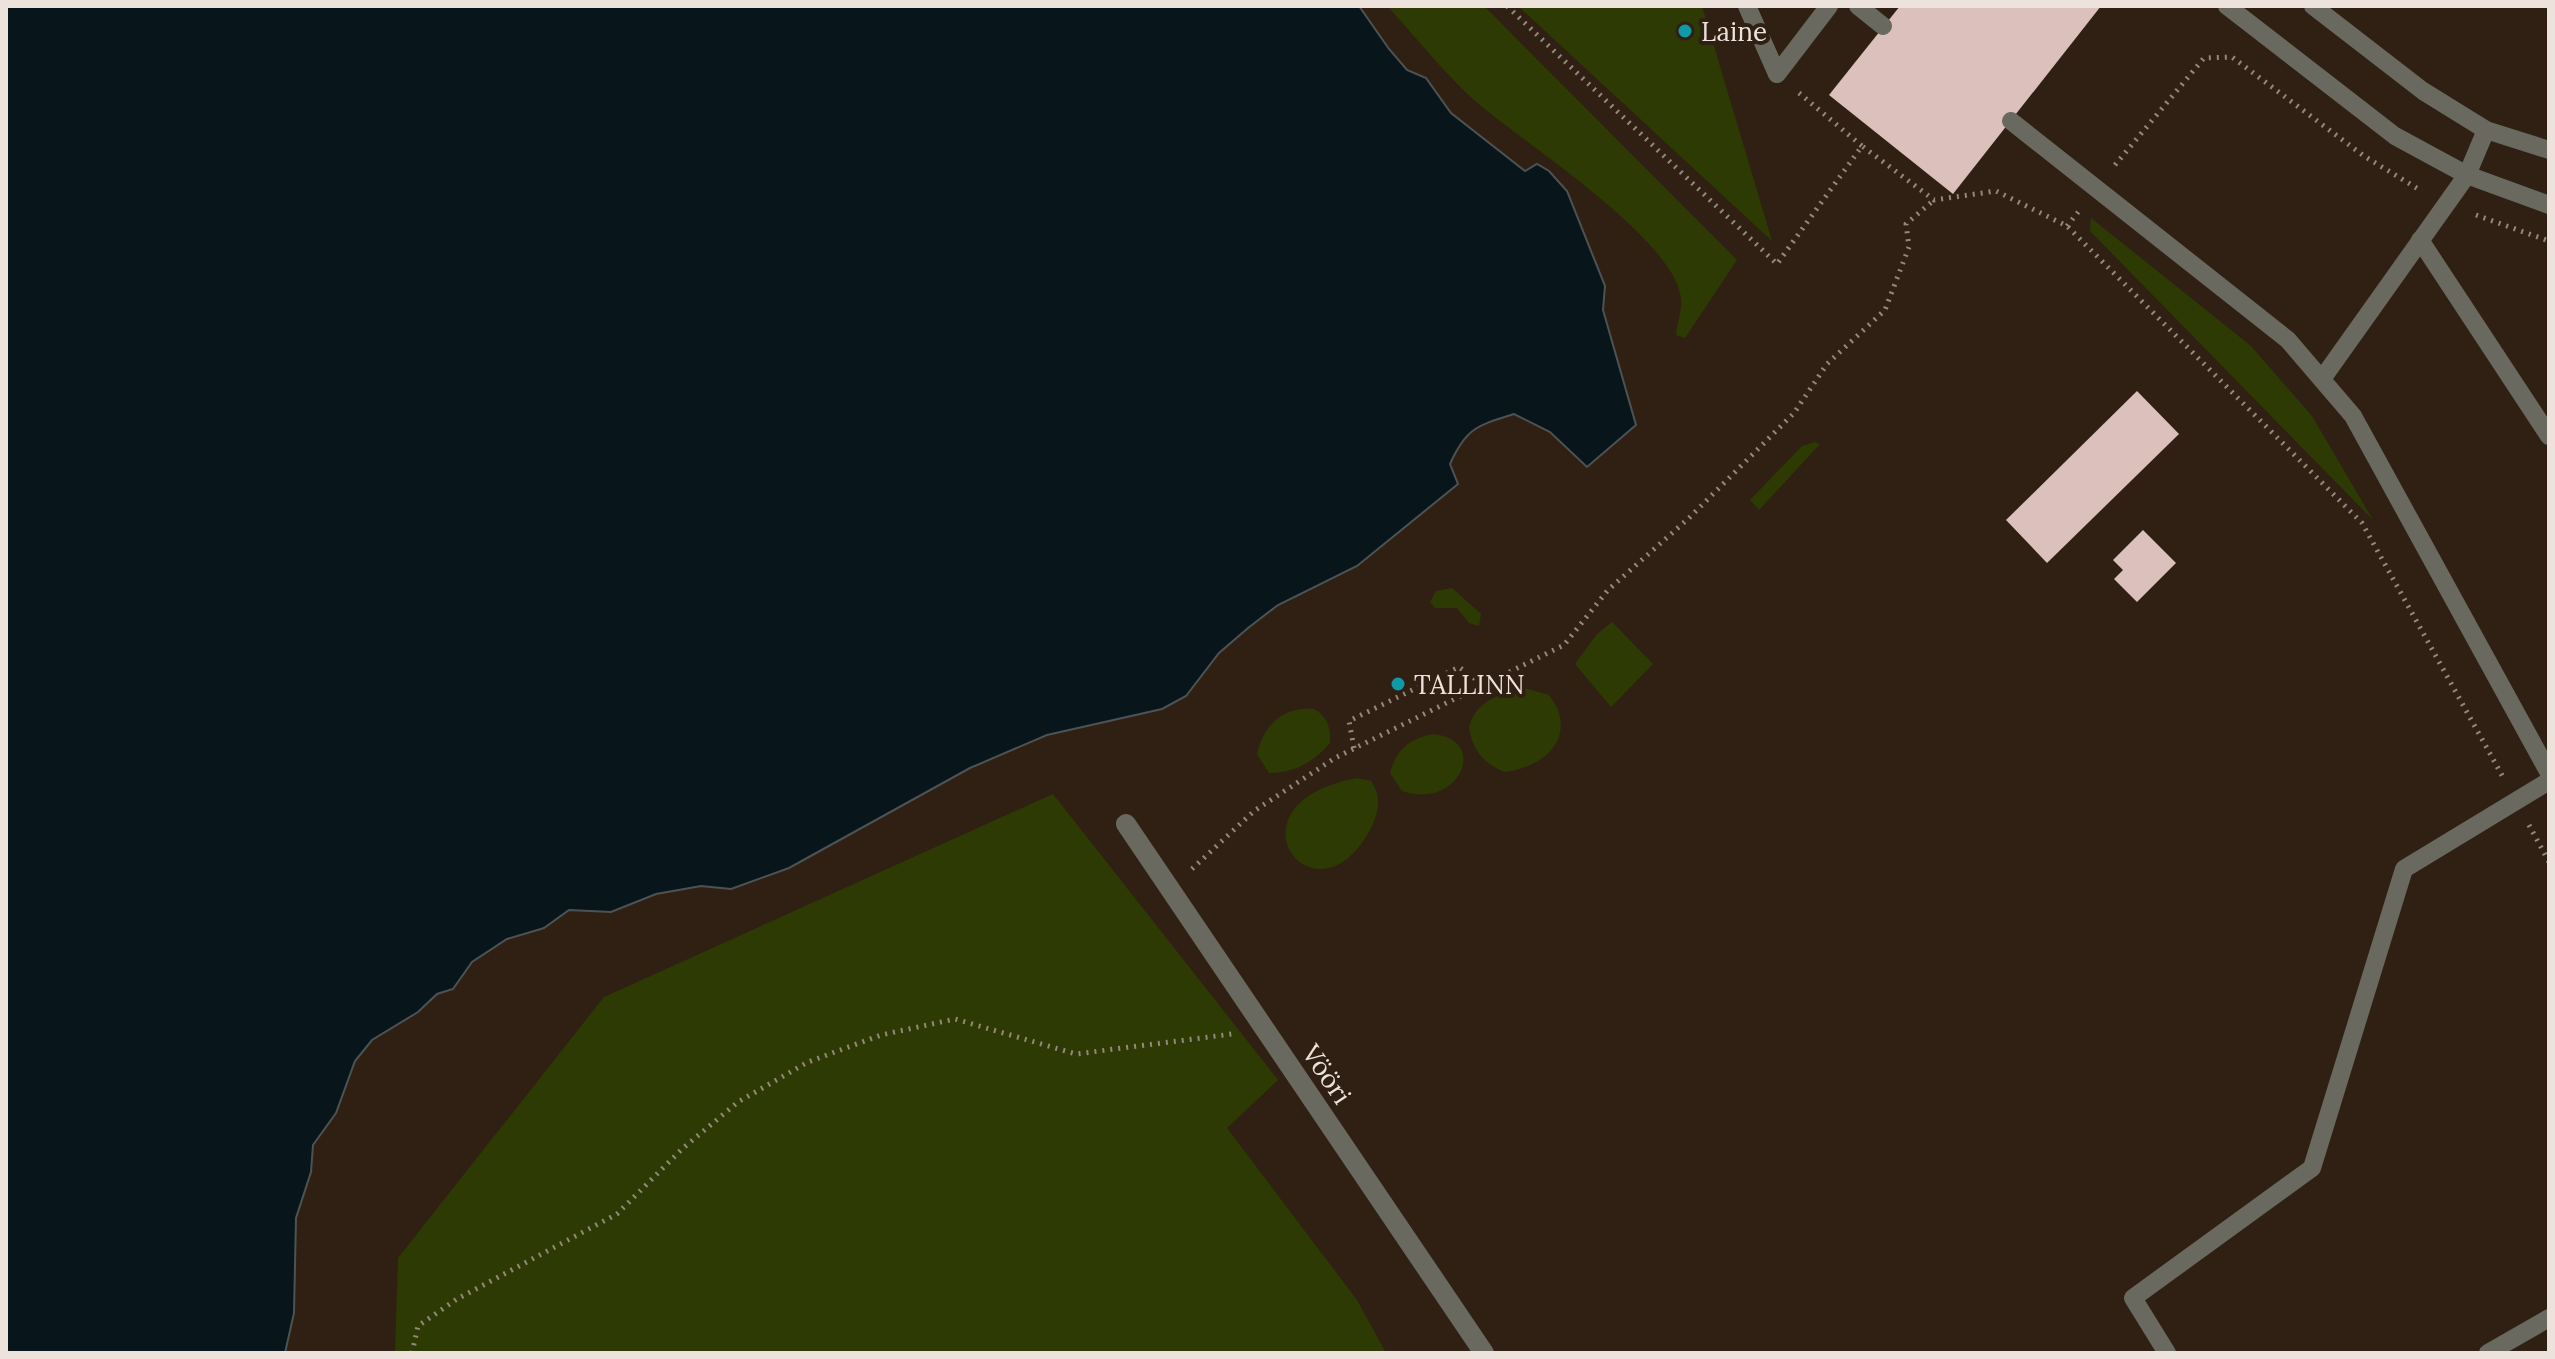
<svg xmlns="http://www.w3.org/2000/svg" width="2555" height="1359" viewBox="0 0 2555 1359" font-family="Lora,serif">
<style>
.green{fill:#2e3a03}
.water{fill:#08151a;stroke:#4d5354;stroke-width:2}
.building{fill:#dbc0bc}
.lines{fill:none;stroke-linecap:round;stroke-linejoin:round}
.path{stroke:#94887e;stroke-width:5;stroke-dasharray:2 6;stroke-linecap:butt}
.service{stroke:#6a6960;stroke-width:18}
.minor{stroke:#6a6960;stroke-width:20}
.culture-dot{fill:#0f9aa8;stroke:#2f2013;stroke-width:3}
.labels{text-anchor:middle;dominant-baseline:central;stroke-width:8;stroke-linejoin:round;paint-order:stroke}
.poi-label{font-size:26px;fill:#eee3dc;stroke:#2f2013;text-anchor:start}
.street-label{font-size:26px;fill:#eee3dc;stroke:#2f2013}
</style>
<rect width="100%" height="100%" fill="#2f2013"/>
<g class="green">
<path d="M1387,6h97l253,254 -52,78 -9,-3c1,-10 6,-25 5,-36 -5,-60 -162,-159 -207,-199 -31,-28 -58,-63 -87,-94z"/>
<polygon points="1518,6 1702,6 1772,241"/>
<polygon points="2091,218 2251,346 2312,416 2373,520 2090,231"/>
<polygon points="1815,442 1820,444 1759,510 1750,500 1802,446"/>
<polygon points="1452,588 1481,614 1479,626 1469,623 1457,608 1435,608 1430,602 1436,591"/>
<polygon points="1612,622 1653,664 1611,707 1575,664 1597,634"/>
<path d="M1524,688l25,7c30,39 -2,72 -44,77 -21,-8 -33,-22 -36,-45 7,-27 31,-33 55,-39z"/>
<path d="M1314,709c13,7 17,19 16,34 -16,19 -36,30 -61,30l-12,-19c7,-30 26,-47 57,-45z"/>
<path d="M1433,734c58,6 25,77 -31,57l-12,-18c6,-23 20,-35 43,-39z"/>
<path d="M1357,778l14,3c11,16 8,30 0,47 -55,106 -154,-24 -14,-50z"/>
<polygon points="1053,794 1278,1080 1227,1128 1357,1300 1386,1353 395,1353 398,1258 604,997"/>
</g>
<path class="water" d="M6,6h1353l30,43 18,21 19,8 25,35 74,58 12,-7 12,7 18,20 38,95 -2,24 33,115 -49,42 -37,-35 -36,-18c-36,11 -48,14 -64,50l8,20 -101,82 -79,39 -30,23 -29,25 -33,43 -24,13 -115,26 -77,33 -181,100 -58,21 -30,-3 -45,8 -45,18 -42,-2 -25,18 -37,11 -35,23 -19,27 -16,5 -19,18 -46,28 -17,21 -19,52 -23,32 -2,27 -15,46 -2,95 -9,40h-279z"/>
<g class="building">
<polygon points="1900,6 2101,6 1953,194 1829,95"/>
<polygon points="2137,391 2179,434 2047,563 2006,520"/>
<polygon points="2143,530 2176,563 2137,602 2114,579 2123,570 2113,560"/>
</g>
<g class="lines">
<g class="path">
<polyline points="1507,6 1777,264 1862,146 1934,200 1996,191 2067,226 2362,523 2503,777"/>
<polyline points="1799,93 1862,146"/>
<polyline points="2115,165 2204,58 2232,57 2364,156 2420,190"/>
<polyline points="2476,215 2549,241"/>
<polyline points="2067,226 2079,211"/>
<polyline points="1354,748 1349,721 1459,667 1485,686"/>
<polyline points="2529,825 2549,862"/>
<polyline points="1192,869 1254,811 1335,758 1564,645 1608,590 1689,518 1794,413 1827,364 1885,310 1909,247 1906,224 1934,200"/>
<polyline points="412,1353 418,1326 457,1299 617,1214 682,1149 738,1102 808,1062 881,1035 955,1019 1076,1054 1232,1034"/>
</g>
<g class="service">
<polyline points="1747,6 1777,74 1829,6"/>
<polyline points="1858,6 1883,26"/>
<polyline points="2227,6 2395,136 2467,175 2549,205"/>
<polyline points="2313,6 2423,91 2486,130 2549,150"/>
<polyline points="2011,121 2288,340 2353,416 2549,773"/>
<polyline points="2420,240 2549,436"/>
<polyline points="2322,379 2467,175 2486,130"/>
<polyline points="2167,1353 2133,1298 2312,1168 2404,869 2549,781"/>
<polyline points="2488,1353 2549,1318"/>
</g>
<polyline class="minor" points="1126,824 1484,1353"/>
</g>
<g class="culture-dot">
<circle cx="1685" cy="31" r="8"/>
<circle cx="1398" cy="684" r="8"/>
</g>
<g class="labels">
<g class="poi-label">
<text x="1701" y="31">Laine</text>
<text x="1414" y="684">TALLINN</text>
</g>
<g class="street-label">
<text transform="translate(1327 1074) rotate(56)">Vööri</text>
</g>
</g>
<rect width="2555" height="1359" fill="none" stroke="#eee3dc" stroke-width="16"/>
</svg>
